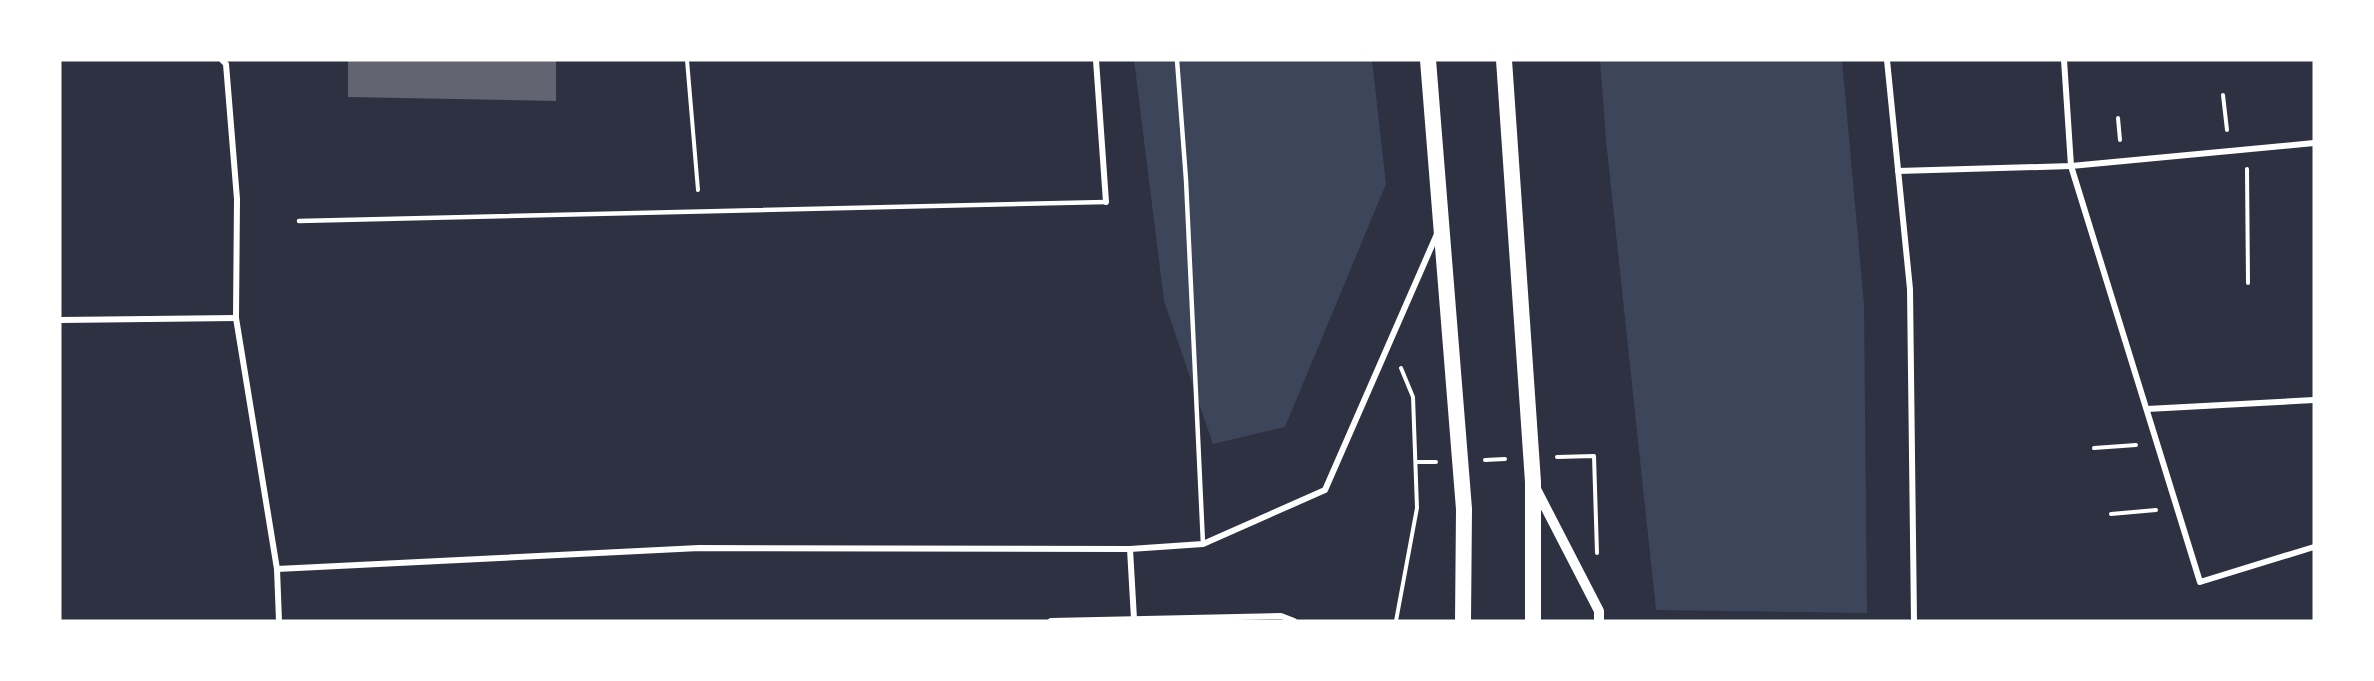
<svg xmlns="http://www.w3.org/2000/svg" width="2374" height="681" viewBox="0 0 2374 681" font-family="'Archivo Narrow',sans-serif">
<style>
.green{fill:#3c4559}
.building{fill:#626471}
.lines{fill:none;stroke-linecap:round;stroke-linejoin:round}
.path{stroke:#fff;stroke-width:4}
.service{stroke:#fff;stroke-width:4.5}
.minor{stroke:#fff;stroke-width:6}
.tertiary{stroke:#fff;stroke-width:10}
.trunk{stroke:#fff;stroke-width:16}
</style>
<rect width="100%" height="100%" fill="#2d3142"/>
<g class="green">
<polygon points="1134,60 1372,60 1386,184 1285,427 1213,444 1164,301"/>
<polygon points="1600,60 1842,60 1864,304 1867,613 1656,610 1606,140"/>
</g>
<polygon class="building" points="348,60 556,60 556,101 348,97"/>
<g class="lines">
<g class="path">
<polyline points="687,60 698,190"/>
<polyline points="2223,95 2227,130"/>
<polyline points="2118,118 2120,140"/>
<polyline points="2247,169 2248,283"/>
<polyline points="2094,448 2136,445"/>
<polyline points="1557,457 1594,456 1597,553"/>
<polyline points="1485,460 1505,459"/>
<polyline points="1416,462 1436,462"/>
<polyline points="2111,514 2156,510"/>
<polyline points="1396,621 1417,508 1413,397 1401,368"/>
</g>
<g class="service">
<polyline points="1177,60 1186,180 1203,544"/>
<polyline points="299,221 1106,202"/>
</g>
<g class="minor">
<polyline points="222,60 226,64 237,199 236,318 277,569 279,621"/>
<polyline points="1096,60 1106,202"/>
<polyline points="1887,60 1910,289 1914,621"/>
<polyline points="2064,60 2071,166 2200,582 2314,547"/>
<polyline points="1898,171 2071,166 2314,143"/>
<polyline points="60,320 236,318"/>
<polyline points="2147,409 2314,400"/>
<polyline points="1130,549 1134,619"/>
<polyline points="277,569 699,548 1130,549 1203,544 1325,490 1437,234"/>
<polyline points="1051,621 1281,616 1294,621"/>
</g>
<polyline class="tertiary" points="1535,487 1599,611 1599,621"/>
<g class="trunk">
<polyline points="1428,60 1464,509 1463,621"/>
<polyline points="1504,60 1533,482 1533,621"/>
</g>
</g>
<rect width="2374" height="681" fill="none" stroke="#ffffff" stroke-width="123"/>
</svg>
